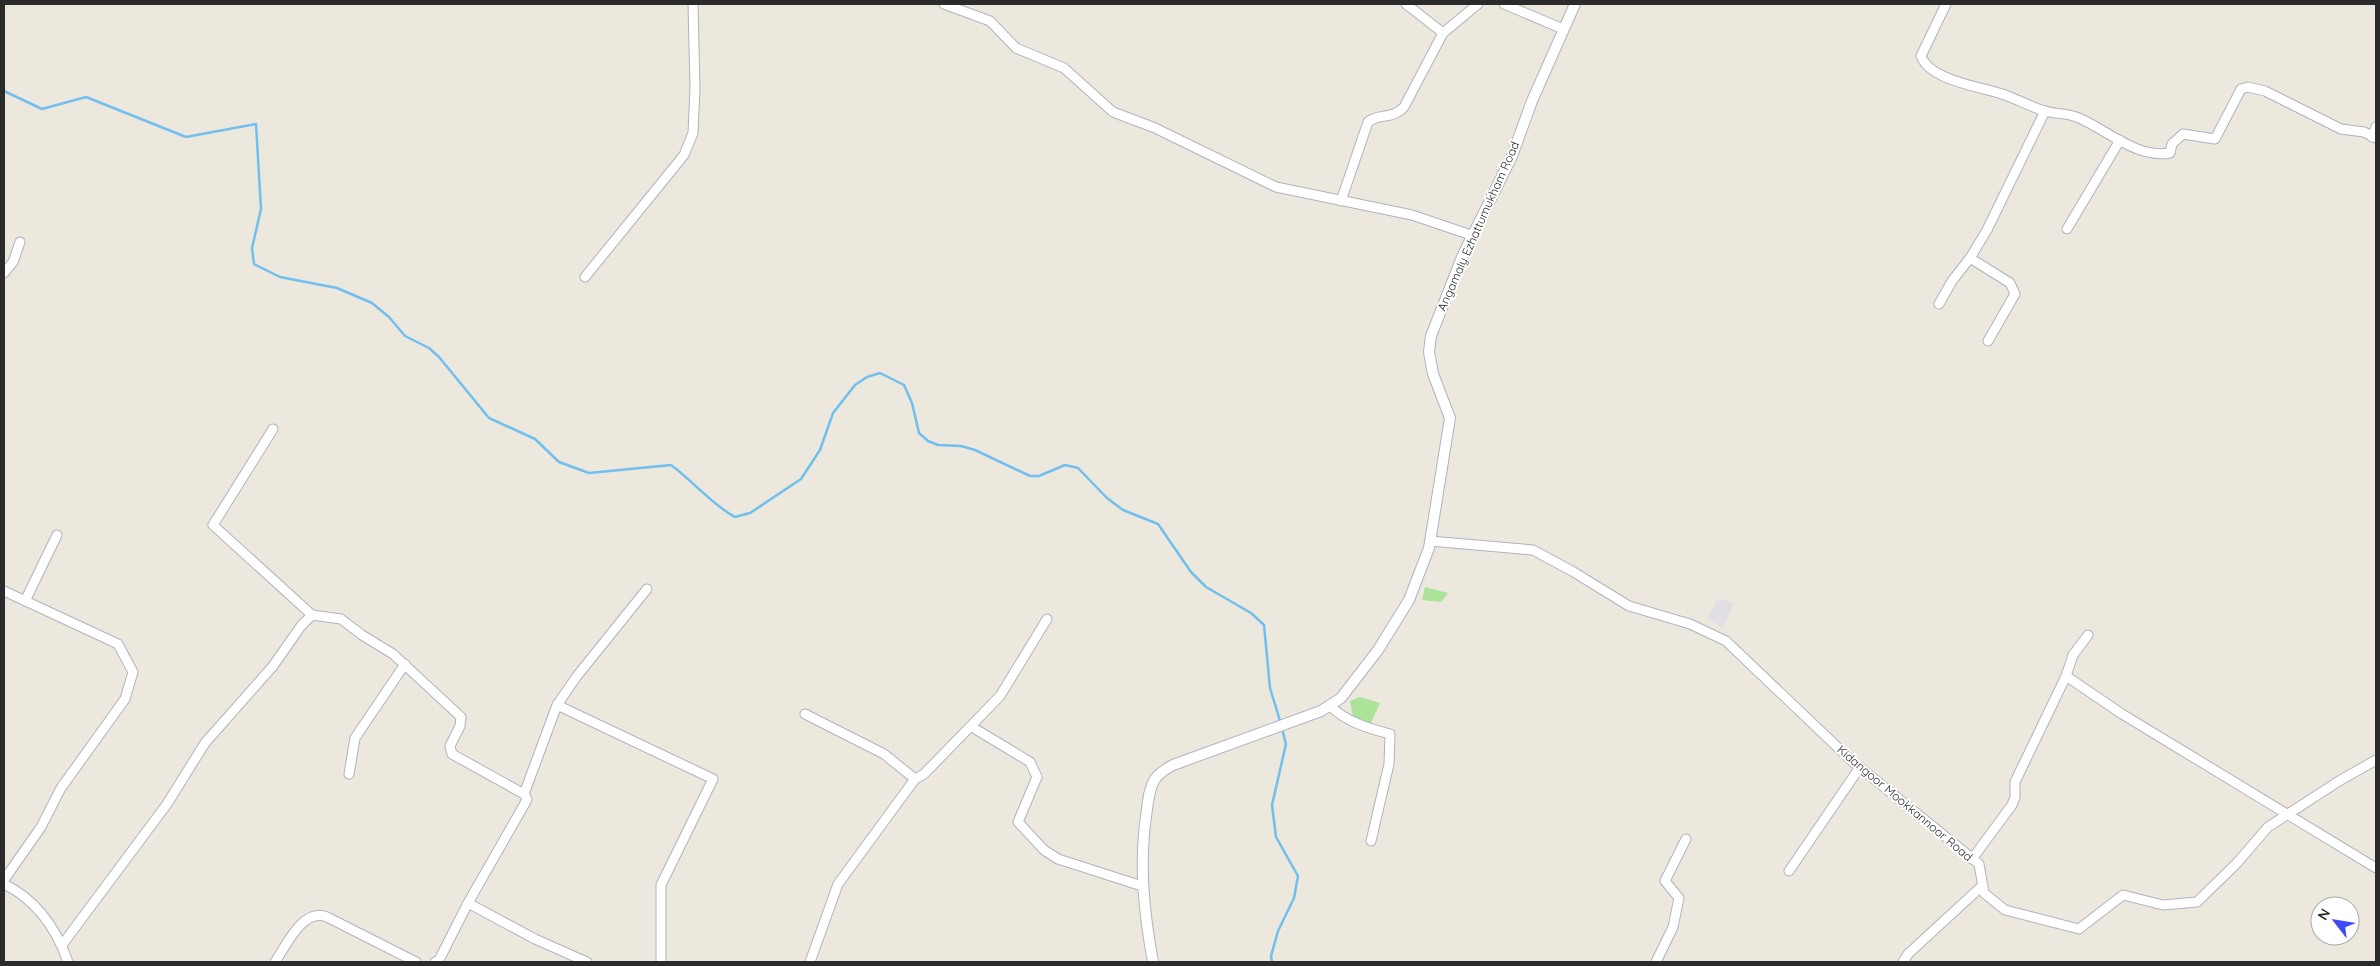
<svg xmlns="http://www.w3.org/2000/svg" width="2380" height="966" viewBox="0 0 2380 966" font-family="Quicksand,sans-serif">
<style>
.industrial{fill:#e1dee5}
.green{fill:#abe399}
.lines{fill:none;stroke-linecap:round;stroke-linejoin:round}
.stream{stroke:#70bfef;stroke-width:2.5}
.minor-casing{stroke:#b1b2bf;stroke-width:11}
.tertiary-casing{stroke:#b1b2bf;stroke-width:12}
.minor{stroke:#fff;stroke-width:9}
.tertiary{stroke:#fff;stroke-width:10}
.labels{text-anchor:middle;dominant-baseline:central;stroke-width:4;stroke-linejoin:round;paint-order:stroke}
.street-label{font-size:12px;fill:#2b2b2b;stroke:#fff}
</style>
<rect width="100%" height="100%" fill="#ede8dd"/>
<polygon class="industrial" points="1718,598 1734,604 1723,627 1707,619"/>
<g class="green">
<polygon points="1425,587 1448,593 1441,602 1422,600"/>
<polygon points="1360,697 1380,703 1370,725 1353,718 1350,701"/>
</g>
<g class="lines">
<g class="stream">
<path d="M4,91l38,18 44,-12 100,40 70,-13 5,85 -9,39 2,16 26,13 57,11 35,15 17,14 16,19 24,12 10,9 50,61 46,21 24,23 30,11 82,-8c22,16 40,39 64,52l15,-4 51,-34 19,-29 13,-37 22,-28 12,-8 13,-4 24,12 8,18 7,30 9,8 10,4 23,1 14,4 55,26h9l26,-11 13,3 29,30 16,12 35,14 33,48 15,15 45,26 13,12 6,63 11,36"/>
<polyline points="1272,962 1271,956 1278,931 1294,898 1298,876 1276,837 1272,805 1286,744 1282,729"/>
</g>
<g class="minor-casing">
<g id="minor">
<polyline points="944,4 990,21 1016,48 1064,68 1113,112 1155,128 1276,187 1412,215 1474,236"/>
<polyline points="1406,4 1443,33 1478,4"/>
<polyline points="1504,4 1563,29"/>
<path d="M1946,4l-25,52c9,25 62,31 84,39 14,5 26,12 40,16 10,3 23,2 34,7 28,12 58,41 91,35l2,-9 11,-10 32,5 26,-50 7,-2 17,4 76,38 23,3 12,6"/>
<polyline points="2372,137 2376,127"/>
<path d="M1341,201l27,-79c11,-9 24,-2 36,-15l39,-74"/>
<polyline points="2067,229 2120,140"/>
<polyline points="1970,258 2010,283 2015,294 1988,341"/>
<polyline points="4,273 13,262 20,242"/>
<polyline points="585,277 684,155 693,133 695,88 693,4"/>
<polyline points="1939,304 1952,281 1970,258 1987,230 2045,111"/>
<polyline points="273,429 213,525 312,615"/>
<polyline points="1430,541 1533,550 1572,571 1629,606 1690,624 1726,641 1852,761 1979,864 1984,893 2005,910 2079,929 2123,895 2163,905 2197,902 2237,863 2268,827 2339,781 2376,760"/>
<polyline points="4,591 118,644 133,672 125,699 61,788 41,827 4,880"/>
<polyline points="25,601 57,535"/>
<polyline points="2066,676 2122,714 2376,868"/>
<polyline points="557,705 713,779 661,885 661,962"/>
<path d="M1330,706c17,16 37,22 60,28l-1,30 -18,77"/>
<polyline points="805,714 884,754 915,779"/>
<polyline points="972,727 1030,762 1037,777 1018,822 1044,850 1058,859 1142,886"/>
<polyline points="349,774 355,738 405,664"/>
<polyline points="524,794 557,705 577,676 647,589"/>
<polyline points="1972,859 2012,805 2015,797 2015,782 2066,676 2073,655 2088,635"/>
<polyline points="1789,871 1860,767"/>
<path d="M4,884c33,16 52,44 64,78"/>
<polyline points="62,945 167,804 205,743 273,666 301,626 312,615 341,619 362,635 393,654 461,717 460,726 450,746 452,754 524,794 527,799 524,805 468,903"/>
<path d="M275,962c11,-16 28,-55 52,-45l89,45"/>
<polyline points="435,962 439,960 468,903 535,939 587,962"/>
<polyline points="810,962 838,884 915,779 924,774 1000,696 1047,619"/>
<polyline points="1656,962 1673,927 1679,898 1665,881 1686,839"/>
<polyline points="1903,962 1908,954 1983,885"/>
</g>
</g>
<g class="tertiary-casing">
<path id="tertiary" d="M1153,962c-9,-49 -14,-96 -7,-146 2,-12 2,-26 9,-37 5,-7 11,-10 18,-14l148,-54 20,-13 37,-48 31,-50 20,-52 21,-130 -17,-44 -4,-22 2,-16 31,-79 50,-101 20,-55 43,-97"/>
</g>
<use href="#minor" class="minor"/>
<use href="#tertiary" class="tertiary"/>
</g>
<g class="labels">
<g class="street-label">
<text transform="translate(1478 226) rotate(-66)">Angamaly Ezhattumukham Road</text>
<text transform="translate(1905 803) rotate(40)">Kidangoor Mookkannoor Road</text>
</g>
</g>
<rect width="2380" height="966" fill="none" stroke="#2b2b2b" stroke-width="10"/>
<g transform="translate(2335 921) rotate(301)"><circle r="24" fill="#ffffff" stroke="#aaaaaa"/>
<path d="M0-4L9 19L0 12L-9 19Z" fill="#3d4bfa"/>
<text y="-8" font-size="14" font-weight="bold" text-anchor="middle" fill="#2b2b2b">N</text>
</g>
</svg>
